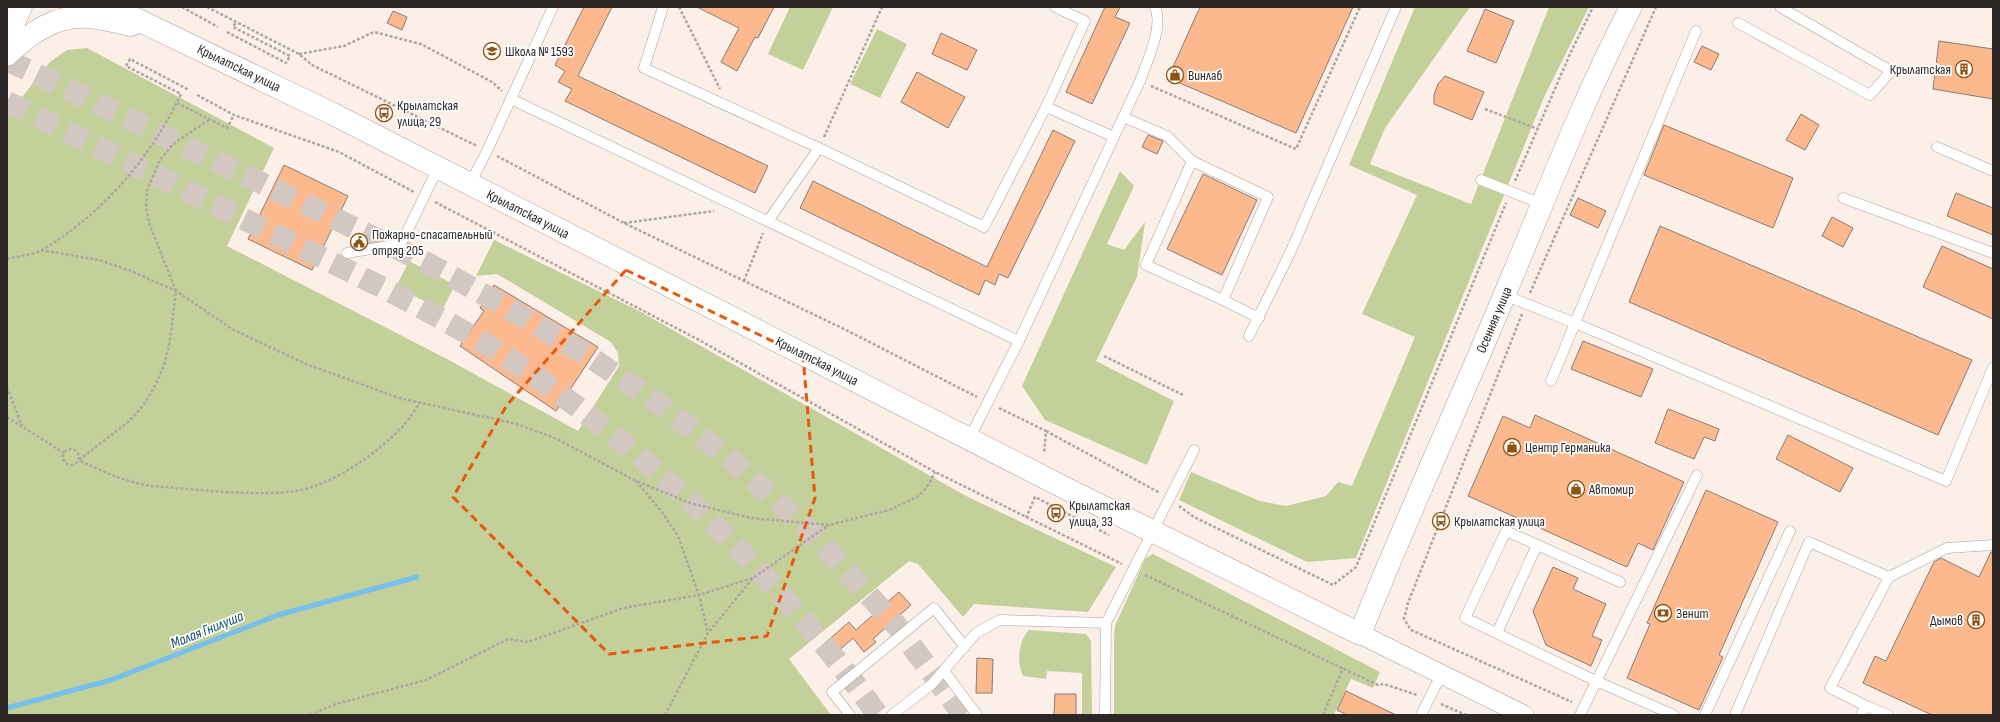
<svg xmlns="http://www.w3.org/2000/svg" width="2000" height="722" viewBox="0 0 2000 722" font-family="'Sofia Sans Condensed',sans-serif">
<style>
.green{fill:#c3d099}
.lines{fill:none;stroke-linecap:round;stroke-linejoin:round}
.stream{stroke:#75c1ec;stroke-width:5}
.building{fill:#fcb98d;stroke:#877c76}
.primary-tunnel{stroke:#d2c7c1;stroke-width:22;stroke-dasharray:22 11;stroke-linecap:butt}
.lane-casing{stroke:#aba09a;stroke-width:11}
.street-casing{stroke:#aba09a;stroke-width:20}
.secondary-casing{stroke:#aba09a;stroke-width:23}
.path{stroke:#afa6a1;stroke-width:2.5;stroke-dasharray:3 2;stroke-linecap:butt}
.lane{stroke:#fff;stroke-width:10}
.street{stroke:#fff;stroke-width:19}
.secondary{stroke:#fff;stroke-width:22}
.marked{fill:none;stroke:#e8590c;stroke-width:3;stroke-dasharray:8 5;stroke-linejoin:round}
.labels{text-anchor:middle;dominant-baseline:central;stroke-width:3.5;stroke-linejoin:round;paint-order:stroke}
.poi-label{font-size:14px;fill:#2d2826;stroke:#fff;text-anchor:start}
.street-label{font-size:14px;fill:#2d2826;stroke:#fff}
.water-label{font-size:15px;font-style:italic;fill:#0e4c69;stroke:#fff}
</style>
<rect width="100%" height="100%" fill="#fbefe8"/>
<g class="green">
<polygon points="790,7 833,7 803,70 768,54"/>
<polygon points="1415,7 1470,7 1385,128 1370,164 1471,204 1549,7 1589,7 1544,97 1356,558 1307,562 1179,500 1191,472 1260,501 1286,506 1326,496 1338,482 1352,486 1415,337 1362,314 1417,195 1349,165"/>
<polygon points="877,29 907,44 880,98 850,84"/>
<polygon points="87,48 274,148 227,246 447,359 578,431 619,366 618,353 611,342 497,274 476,276 494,240 641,312 966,496 1116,567 1088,612 974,604 963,617 918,564 909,561 789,659 831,715 7,715 7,116 50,62 67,50"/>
<polygon points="1120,171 1134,186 1107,244 1124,250 1145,222 1137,277 1096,361 1174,401 1147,465 1045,420 1022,386"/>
<polygon points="409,261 455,285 442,310 396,287"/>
<polygon points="1153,554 1380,672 1373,688 1351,679 1334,715 1114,715 1114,640 1115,626 1145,559"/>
<path d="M1029,630l57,4 5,7 1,74h-10v-42l-35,-2 -1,8 -23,-3c-6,-13 -5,-35 6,-46z"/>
</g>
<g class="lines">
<polyline class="stream" points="7,708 111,680 278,615 417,577"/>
</g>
<g class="building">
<polygon points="584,7 612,7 578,76 768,166 755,193 565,101 572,89 558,82 565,71 555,65"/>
<polygon points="697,7 774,7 758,38 755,37 737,71 721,62 739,28"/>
<polygon points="1105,7 1120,7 1115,17 1130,23 1092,104 1066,92"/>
<polygon points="1200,7 1353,7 1296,133 1168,78"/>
<polygon points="1485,9 1514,21 1496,63 1467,51"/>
<polygon points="393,11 407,17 402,30 387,23"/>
<polygon points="941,33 977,50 967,70 932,54"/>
<polygon points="1939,41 1993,49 1993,99 1933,89"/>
<polygon points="1702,46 1719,54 1711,70 1694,62"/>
<polygon points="917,72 965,97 948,128 901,102"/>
<polygon points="1445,76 1484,92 1472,120 1434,104 1434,95 1438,84"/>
<polygon points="1801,114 1819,125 1805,150 1786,140"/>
<polygon points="1664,125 1793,178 1773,228 1644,175"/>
<polygon points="1053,130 1075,141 1008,278 999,274 995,285 985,280 979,295 800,208 813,181 987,267"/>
<polygon points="1148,135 1163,141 1157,154 1142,147"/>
<polygon points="284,165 348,196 312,270 248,239"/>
<polygon points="1203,174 1257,200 1222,275 1167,249"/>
<polygon points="1956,193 1993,208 1993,235 1947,216"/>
<polygon points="1578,198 1606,211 1598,228 1570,215"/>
<polygon points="1832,217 1853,228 1843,247 1822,236"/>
<polygon points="1660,226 1972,360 1938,435 1629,302"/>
<polygon points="1942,246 1993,269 1993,319 1923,287"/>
<polygon points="494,285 598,347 556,411 460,346 484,311 480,308"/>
<polygon points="1583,341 1653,369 1641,397 1571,369"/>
<polygon points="1668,409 1719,429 1715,441 1704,437 1694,459 1655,443"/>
<polygon points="1535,415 1684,482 1653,550 1638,543 1627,567 1468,496 1503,416 1530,428"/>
<polygon points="1788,435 1853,468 1840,492 1776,459"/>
<polygon points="1706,490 1778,522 1719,655 1723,657 1699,710 1627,678 1650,624 1647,623"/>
<polygon points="1991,552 1993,552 1993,715 1932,715 1863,683 1875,656 1886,661 1934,562 1941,558 1979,577"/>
<polygon points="1553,567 1578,578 1573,589 1606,604 1592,636 1602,640 1591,666 1546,645 1533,611"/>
<polygon points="899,592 911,605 873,639 876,642 864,652 853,638 827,661 817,650 849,622 856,630"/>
<polygon points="977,658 993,659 992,693 976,693"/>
<polygon points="1346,691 1396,715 1347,715 1337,710"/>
<polygon points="1055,694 1076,694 1076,715 1054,715"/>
</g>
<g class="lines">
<g class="primary-tunnel">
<polyline points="7,60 431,265 508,308 587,355 659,404 728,457 810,531 896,625 963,715"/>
<path d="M7,102c96,47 191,94 287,142 88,43 176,85 255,142 128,92 237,202 329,329"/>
</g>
<g class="lane-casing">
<g id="lane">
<polyline points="663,7 644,68 819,148 984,227 1046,107 1085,21 1055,7"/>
<polyline points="1738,23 1870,95 1891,71 1780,7"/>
<polyline points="511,99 1019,341"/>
<polyline points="1046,107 1114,137"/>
<polyline points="1123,117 1167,136 1192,161 1268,197 1223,300"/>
<polyline points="1937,147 1993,171"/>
<polyline points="1192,161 1146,265 1223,300 1259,318"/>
<polyline points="1481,180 1542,204"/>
<polyline points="470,184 487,151 553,7"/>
<polyline points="1843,198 1993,253"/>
<polyline points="768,221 819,148"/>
<polyline points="347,253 401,244 438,168"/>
<polyline points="1504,295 1575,323 1946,481 1993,367"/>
<polyline points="1249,336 1290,253 1396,7"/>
<polyline points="1551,381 1696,31"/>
<path d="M969,439l50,-98 121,-260c7,-20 24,-54 15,-74"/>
<polyline points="1620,582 1506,531 1465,618 1596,681 1674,715"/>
<polyline points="1497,633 1537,545"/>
<polyline points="944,671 977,715"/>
<polyline points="1866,706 1830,688 1889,577 1947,548 1993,545"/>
<polyline points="850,715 832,692 934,608 965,647"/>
<polyline points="892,715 932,684 976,633 1000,620 1106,623"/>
<polyline points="1105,715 1106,623 1194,450"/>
<polyline points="1421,715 1441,675"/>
<polyline points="1580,715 1697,475"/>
<polyline points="1705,715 1790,531"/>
<polyline points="1735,715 1809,542 1889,577"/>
<polyline points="1861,715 1866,706 1888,715"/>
</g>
</g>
<g class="street-casing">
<polyline id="street" points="1360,634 1524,715"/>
</g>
<g class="secondary-casing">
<g id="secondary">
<path d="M111,7l222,107 734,375 293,145c45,-113 97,-225 144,-338 41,-97 78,-195 127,-289"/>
<polyline points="7,38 21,7"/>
<path d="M7,55c23,-22 48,-40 81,-38 14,1 29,5 43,8"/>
</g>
</g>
<g class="path">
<polyline points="182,7 218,27"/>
<polyline points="207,7 299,54 312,65 477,146"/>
<polyline points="679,7 720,89"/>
<polyline points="227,32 286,63 290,56 233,27 236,22"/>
<polyline points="299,54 344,46 374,32 421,44 492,82 502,91"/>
<polyline points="1151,86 1296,149 1360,7"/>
<polyline points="197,95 234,115 339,152 414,192"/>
<polyline points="177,103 227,128 234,115"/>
<polyline points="1485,109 1538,129"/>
<path d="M209,120l-36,24 -13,16 -13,30 -1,18 3,15 27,68 -7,56 -5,18 -8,19 -13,22 -15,16 -49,38c23,12 46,21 71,26 48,3 99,11 146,5 35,-5 82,-38 106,-64 7,-7 12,-16 18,-24"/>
<polyline points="824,137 882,7"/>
<polyline points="497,156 624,223 848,331 977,397"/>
<polyline points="1515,181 1570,54 1593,7"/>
<polyline points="435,202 699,340 935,472 1122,564"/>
<polyline points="624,223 714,211"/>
<polyline points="41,250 99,260 131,271 176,291 232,329 306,364 399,398 517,424 557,439 634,480 690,503 751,518 829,525 889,510 919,496 929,484 935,472"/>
<path d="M7,259c11,-3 26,-4 35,-9 61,-36 109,-93 139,-156l-55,-28 4,-7 59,31"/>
<polyline points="744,281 763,233"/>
<polyline points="1530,293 1656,7"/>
<polyline points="1522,314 1408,603 1404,619 1411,630 1572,702"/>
<polyline points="1104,356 1183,395"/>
<polyline points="7,387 22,426"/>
<polyline points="999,408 1046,431 1044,453"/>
<polyline points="7,417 64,453"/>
<polyline points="1046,431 1160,493"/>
<circle cx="71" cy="457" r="8"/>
<polyline points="636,481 662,512 678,536 699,595 753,578 829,525"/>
<polyline points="1179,506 1194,517 1333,585 1356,567 1506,203"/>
<polyline points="1026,518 1035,497 1109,535"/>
<polyline points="1145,575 1378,685 1384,684 1417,695"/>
<polyline points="1441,704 1466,715"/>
<polyline points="310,715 336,704 426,680 508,639 528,642 623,608 699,595 708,633"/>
<polyline points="665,715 708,633 753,578"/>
<polyline points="1323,715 1343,668"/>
</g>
<use href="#lane" class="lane"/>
<use href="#street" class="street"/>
<use href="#secondary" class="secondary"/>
</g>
<path class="marked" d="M626,270l177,86 12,142 -48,138 -158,18 -156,-157 54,-92z"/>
<defs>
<g id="school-ring" transform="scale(0.9)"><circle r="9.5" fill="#fff" stroke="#8e5310" stroke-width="1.5"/><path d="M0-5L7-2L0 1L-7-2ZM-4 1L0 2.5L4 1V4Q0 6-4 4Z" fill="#8e5310"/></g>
<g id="building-ring" transform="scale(0.9)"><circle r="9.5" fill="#fff" stroke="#8e5310" stroke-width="1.5"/><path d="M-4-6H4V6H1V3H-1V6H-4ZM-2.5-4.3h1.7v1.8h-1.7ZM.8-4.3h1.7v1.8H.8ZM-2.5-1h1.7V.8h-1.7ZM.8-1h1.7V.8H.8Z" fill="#8e5310"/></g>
<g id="shop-ring" transform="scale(0.9)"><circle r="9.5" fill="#fff" stroke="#8e5310" stroke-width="1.5"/><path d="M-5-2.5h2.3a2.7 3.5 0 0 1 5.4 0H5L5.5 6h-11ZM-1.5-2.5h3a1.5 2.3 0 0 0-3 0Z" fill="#8e5310"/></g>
<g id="bus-ring" transform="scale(0.9)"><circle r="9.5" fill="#fff" stroke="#8e5310" stroke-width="1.5"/><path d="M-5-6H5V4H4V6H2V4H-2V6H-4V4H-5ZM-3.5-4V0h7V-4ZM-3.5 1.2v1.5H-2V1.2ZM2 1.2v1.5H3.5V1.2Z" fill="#8e5310"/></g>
<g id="civic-ring" transform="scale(0.9)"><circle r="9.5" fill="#fff" stroke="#8e5310" stroke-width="1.5"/><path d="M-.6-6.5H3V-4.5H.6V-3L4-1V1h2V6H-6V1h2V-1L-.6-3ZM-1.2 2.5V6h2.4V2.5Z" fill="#8e5310"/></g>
<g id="bank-ring" transform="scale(0.9)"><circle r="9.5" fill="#fff" stroke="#8e5310" stroke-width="1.5"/><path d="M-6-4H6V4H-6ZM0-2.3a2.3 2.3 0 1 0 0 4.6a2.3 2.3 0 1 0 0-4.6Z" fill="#8e5310"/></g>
</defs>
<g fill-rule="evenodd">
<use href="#school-ring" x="492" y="51"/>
<use href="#building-ring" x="1964" y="69"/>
<use href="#shop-ring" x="1175" y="75"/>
<use href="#bus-ring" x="384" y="113"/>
<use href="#civic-ring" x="359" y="242"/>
<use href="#shop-ring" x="1512" y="447"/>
<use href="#shop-ring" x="1576" y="489"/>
<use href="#bus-ring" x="1056" y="513"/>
<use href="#bus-ring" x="1441" y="521"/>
<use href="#bank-ring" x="1663" y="613"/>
<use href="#building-ring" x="1976" y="620"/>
</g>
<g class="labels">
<g class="poi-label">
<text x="505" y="51">Школа № 1593</text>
<text x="1951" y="69" text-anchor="end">Крылатская</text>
<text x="1188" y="75">Винлаб</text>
<text x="397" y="105">Крылатская<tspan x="397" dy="16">улица, 29</tspan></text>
<text x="372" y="234">Пожарно-спасательный<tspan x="372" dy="16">отряд 205</tspan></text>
<text x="1525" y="447">Центр Германика</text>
<text x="1589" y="489">Автомир</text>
<text x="1069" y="505">Крылатская<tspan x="1069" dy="16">улица, 33</tspan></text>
<text x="1454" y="521">Крылатская улица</text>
<text x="1676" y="613">Зенит</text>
<text x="1963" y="620" text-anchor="end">Дымов</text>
</g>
<g class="street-label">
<text transform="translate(239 68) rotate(26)">Крылатская улица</text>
<text transform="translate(528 214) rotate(27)">Крылатская улица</text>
<text transform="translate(1494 320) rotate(-67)">Осенняя улица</text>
<text transform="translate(817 361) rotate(27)">Крылатская улица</text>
</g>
<g class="water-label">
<text transform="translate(207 630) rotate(-22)">Малая Гнилуша</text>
</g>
</g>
<rect width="2000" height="722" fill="none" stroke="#2d2826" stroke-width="16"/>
</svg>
